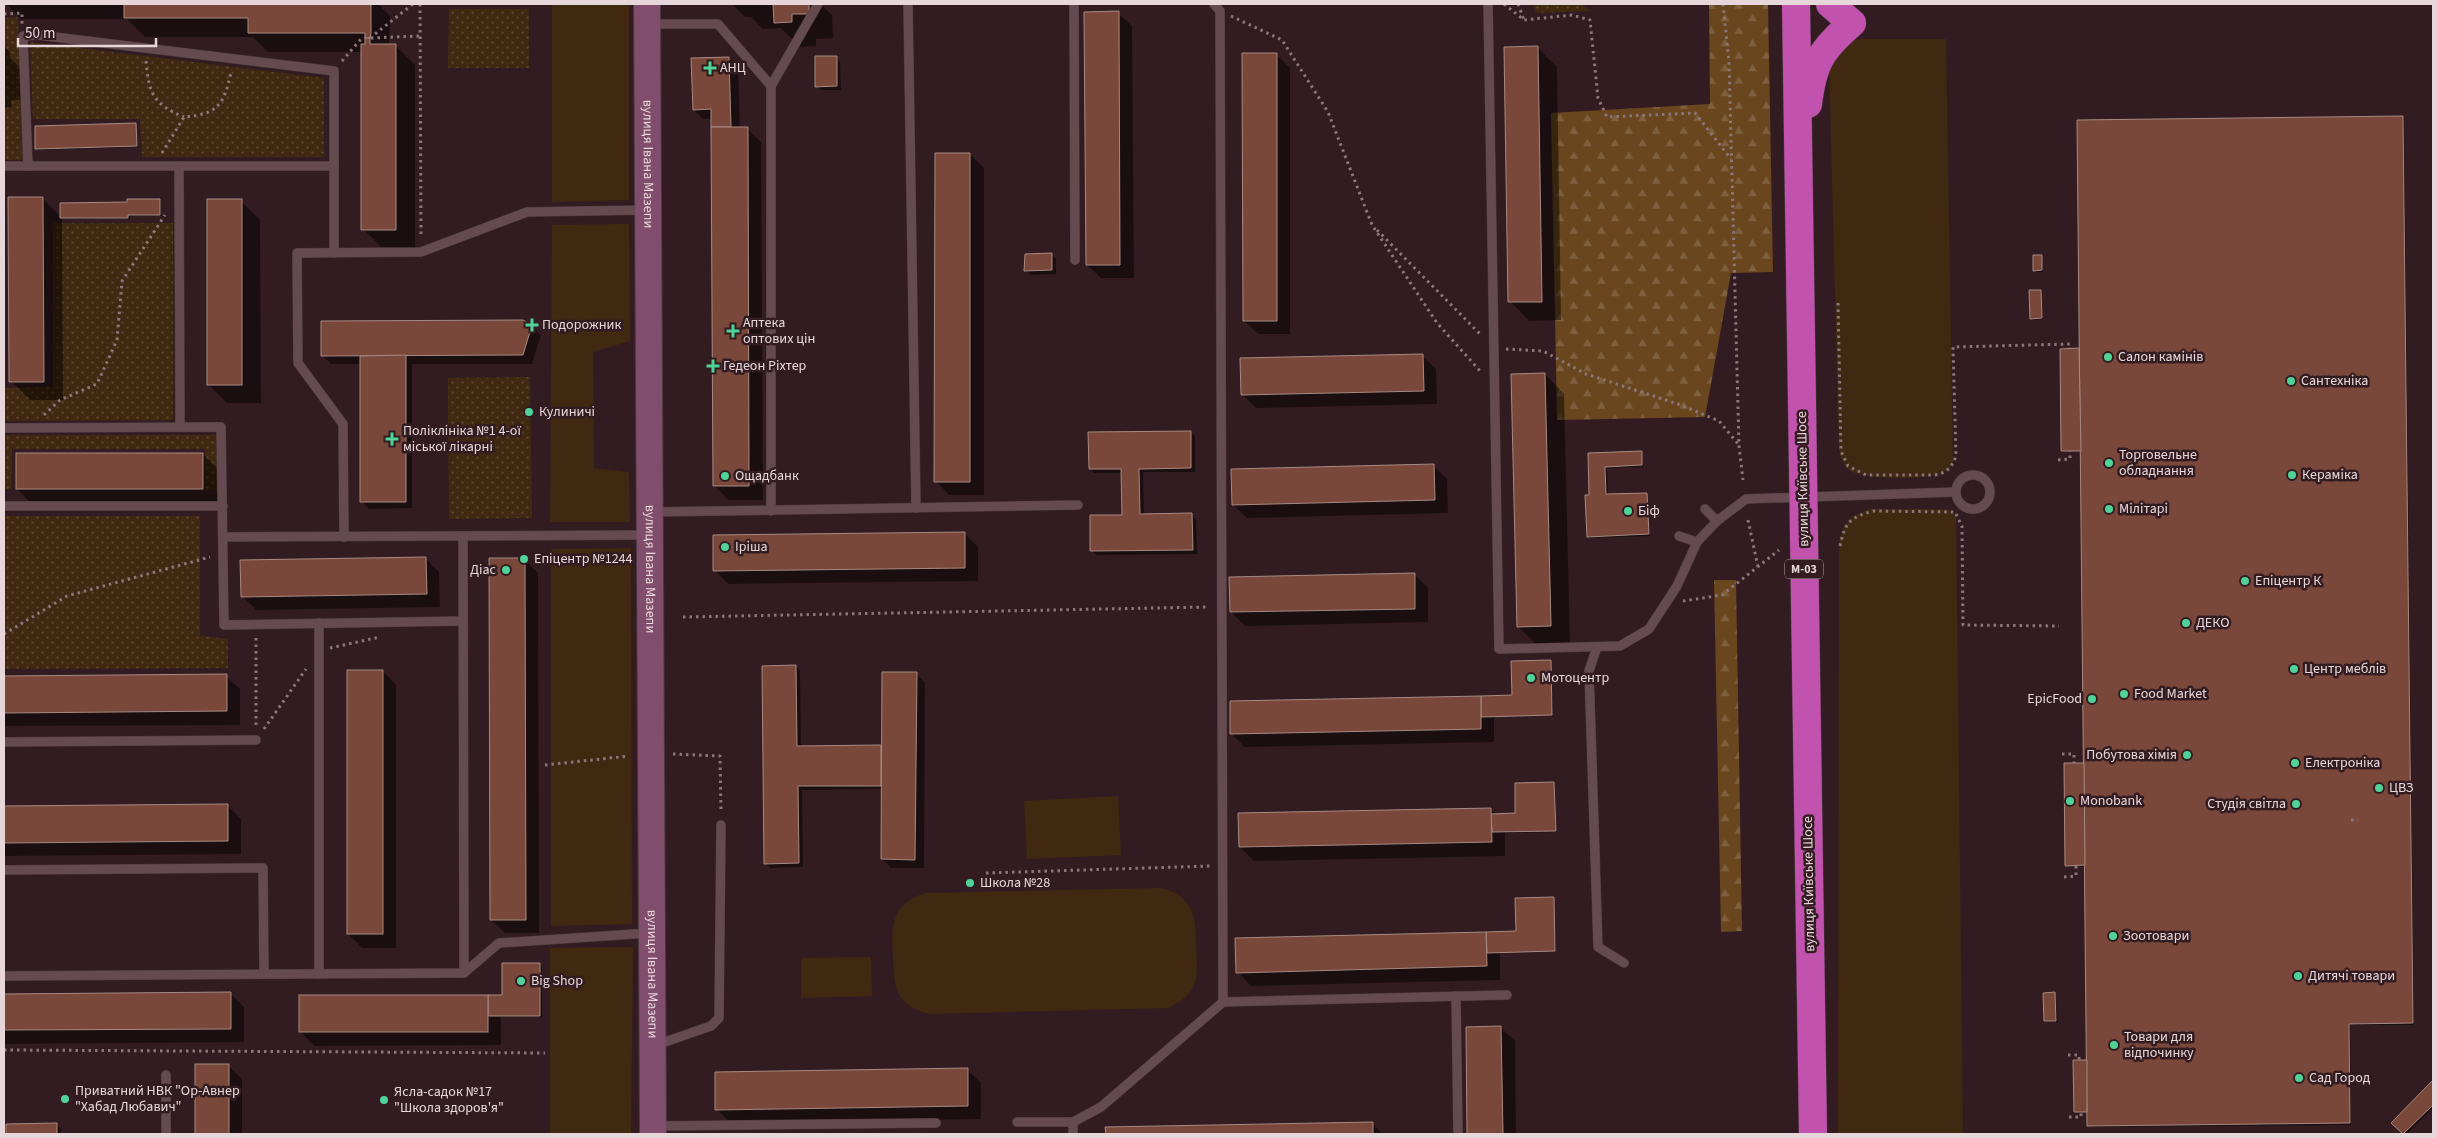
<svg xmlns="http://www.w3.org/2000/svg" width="2437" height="1138" viewBox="0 0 2437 1138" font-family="'Source Sans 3',sans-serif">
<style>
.grass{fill:#402910}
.forest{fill:url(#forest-firs)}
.park{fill:url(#park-dots)}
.shadow{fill:#0007}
.building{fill:#7a483a;stroke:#a68a82}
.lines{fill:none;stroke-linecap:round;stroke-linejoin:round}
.lane-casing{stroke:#4b383d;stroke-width:10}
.secondary-casing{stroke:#4b383d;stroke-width:28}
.highway-casing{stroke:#4b383d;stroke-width:29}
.path{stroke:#8b777b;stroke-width:3;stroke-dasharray:2.5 4;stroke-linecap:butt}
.lane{stroke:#654b50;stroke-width:9}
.secondary{stroke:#814d6c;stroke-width:26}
.highway{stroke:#c152ae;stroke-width:28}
.poi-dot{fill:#50d398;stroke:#331c21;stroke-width:2}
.labels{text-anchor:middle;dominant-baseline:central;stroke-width:5;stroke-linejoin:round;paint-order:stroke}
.shield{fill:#331c21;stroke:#b29fa2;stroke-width:1}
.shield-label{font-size:12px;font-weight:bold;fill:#e8d7da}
.poi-label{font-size:14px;fill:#e8d7da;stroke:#331c21;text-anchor:start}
.street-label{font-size:14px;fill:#e8d7da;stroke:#331c21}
</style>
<defs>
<pattern id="forest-firs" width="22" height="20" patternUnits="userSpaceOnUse" patternTransform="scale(1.25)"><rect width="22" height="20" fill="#69461e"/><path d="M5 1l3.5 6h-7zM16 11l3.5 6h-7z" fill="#7e603e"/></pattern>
<pattern id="park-dots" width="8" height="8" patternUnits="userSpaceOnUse" patternTransform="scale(1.25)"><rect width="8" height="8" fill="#402910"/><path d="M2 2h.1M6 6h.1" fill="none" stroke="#5c4732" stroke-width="1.8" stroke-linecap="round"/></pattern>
</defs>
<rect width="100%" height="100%" fill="#331c21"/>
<g class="grass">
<polygon points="552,4 629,4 629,200 552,202"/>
<path d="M1859,39h87l7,423c-3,6 -5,9 -11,11 -16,7 -79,7 -93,-3 -7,-5 -8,-12 -10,-20l-10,-386 17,-22z"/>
<polygon points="629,224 630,341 593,352 594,468 629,472 630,522 550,522 552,225"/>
<path d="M1870,509h78l8,8 7,617h-125l1,-591c5,-23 9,-26 31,-34z"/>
<polygon points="631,548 632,924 551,926 551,549"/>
<polygon points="1118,796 1121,855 1027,859 1024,801"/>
<path d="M1161,888c35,9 35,32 35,63 1,11 2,23 -2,34 -5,12 -15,17 -25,23l-239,6c-34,-8 -36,-26 -37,-57 -2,-31 -2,-53 32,-64z"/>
<polygon points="633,947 631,1134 550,1134 550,948"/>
<polygon points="871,957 872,996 801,998 801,958"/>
</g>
<g class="forest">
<polygon points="1709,4 1768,4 1773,272 1731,273 1705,417 1557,420 1551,113 1710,104"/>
<polygon points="1714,580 1736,580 1742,931 1721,932"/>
</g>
<g class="park">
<polygon points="1534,4 1581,4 1590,11 1535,13"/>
<polygon points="449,9 529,9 529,68 448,68"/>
<polygon points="18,17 23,160 4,160 4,77 6,76 4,18"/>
<polygon points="30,42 324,78 324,157 142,157 140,119 33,119"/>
<polygon points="53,223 173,223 173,420 4,421 4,388 53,387"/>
<polygon points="530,377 532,518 449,519 448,378"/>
<polygon points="4,435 217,435 217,490 206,490 205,449 12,449 11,489 4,489"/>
<polygon points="4,516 200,516 200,636 228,639 228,668 4,669"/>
</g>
<g class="shadow">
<polygon points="6,4 378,4 390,16 389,46 396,46 415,65 415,248 382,248 363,229 362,52 268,52 253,37 145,37 127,19 21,19"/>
<polygon points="732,4 821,4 832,15 833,38 816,39 816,46 800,47 781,28 763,29 751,17 745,17"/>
<polygon points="1118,13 1132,26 1134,278 1101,278 1087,265"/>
<polygon points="4,47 10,52 10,58 28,75 29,99 11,100 12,107 4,108"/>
<polygon points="1538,48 1557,67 1561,320 1529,321 1510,301"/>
<polygon points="1276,54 1290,68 1290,334 1258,334 1244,321"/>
<polygon points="836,57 840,62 841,90 821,90 816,86"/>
<polygon points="729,58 738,68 740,128 747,128 761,142 763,500 728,500 715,486 712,119 703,119 694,110"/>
<polygon points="2403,118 2404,119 2414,1025 2350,1025 2351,1125 2090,1127 2088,1113 2075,1111 2088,1061 2086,867 2067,865 2085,764 2082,452 2062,451 2061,350 2081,350"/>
<polygon points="136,124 138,147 38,150 36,148"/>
<polygon points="970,154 984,168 984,495 949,495 936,481"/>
<polygon points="42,198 61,217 129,203 159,200 161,202 161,216 130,216 130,219 62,219 63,400 30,400 11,381"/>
<polygon points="241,201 260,220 261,403 227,403 208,384"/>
<polygon points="1052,255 1056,259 1056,274 1030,275 1026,270"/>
<polygon points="2041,256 2043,272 2036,272 2035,270"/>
<polygon points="2040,291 2043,319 2033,320 2031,318"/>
<polygon points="531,326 541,335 532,364 412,364 412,508 369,509 362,502 361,364 331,364 322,355"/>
<polygon points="1423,356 1436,369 1437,404 1256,408 1242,394"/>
<polygon points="1545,374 1564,394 1570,645 1537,646 1518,626"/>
<polygon points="1190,432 1195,436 1195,472 1143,472 1144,516 1191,515 1196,519 1197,554 1096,555 1092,551 1123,516 1122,473 1094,473 1090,469"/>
<polygon points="1641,452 1643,467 1607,468 1608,495 1647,494 1650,536 1590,538 1588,536 1591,496 1589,454"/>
<polygon points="203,454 217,468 217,502 31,503 17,489"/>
<polygon points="1433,465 1447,479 1448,513 1247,518 1233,505"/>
<polygon points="964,533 978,547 978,581 728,584 715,570"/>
<polygon points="426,559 439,572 440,607 256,610 242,596"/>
<polygon points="524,559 538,573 539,933 505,933 491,920"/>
<polygon points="1414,574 1428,588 1428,622 1245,626 1231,612"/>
<polygon points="1550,661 1553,714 1494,715 1494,718 1553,716 1494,718 1494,742 1245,747 1232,734 1513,697"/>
<polygon points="796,666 800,671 801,747 881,746 883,748 916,673 925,683 924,868 891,868 882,859 882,789 802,790 803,867 770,868 766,863"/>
<polygon points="383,671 396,685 396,948 362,948 348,934"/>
<polygon points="226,676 240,689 240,725 4,726 4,677"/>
<polygon points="1554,783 1557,832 1505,833 1505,856 1254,861 1240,847 1491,809 1496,815 1517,815"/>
<polygon points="227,805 241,819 241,854 4,856 4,807"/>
<polygon points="1553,898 1556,950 1500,951 1500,954 1556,952 1500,954 1500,980 1251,986 1238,972 1237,940 1517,933"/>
<polygon points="540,964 542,966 542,1017 501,1017 501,1045 314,1046 301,1032 503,996"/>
<polygon points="230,993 244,1007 244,1042 4,1044 4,995"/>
<polygon points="2055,994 2058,1022 2047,1022 2045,1021"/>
<polygon points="1467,1028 1501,1028 1515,1041 1516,1134 1469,1134"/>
<polygon points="196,1065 228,1065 242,1079 242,1134 196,1134"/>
<polygon points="967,1069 981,1083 981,1119 730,1123 717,1109"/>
<polygon points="2433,1081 2433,1108 2407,1134 2404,1134 2393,1123"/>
<polygon points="1372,1123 1383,1134 1107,1134 1107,1128"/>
<polygon points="56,1124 61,1129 61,1134 7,1134 7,1125"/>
</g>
<g class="building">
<polygon points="124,4 371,4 371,33 370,38 365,38 365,33 248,33 248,18 124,18"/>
<polygon points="773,4 809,4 809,14 792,14 792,22 774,23"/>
<polygon points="1119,11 1120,265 1086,265 1084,12"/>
<polygon points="365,38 370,38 370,44 396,44 396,230 361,230 361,44 365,44"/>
<polygon points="1538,46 1542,302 1508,302 1504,47"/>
<polygon points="1242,53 1277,53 1277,321 1243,321"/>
<polygon points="815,56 837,56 837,86 815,87"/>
<polygon points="729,57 731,127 711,127 711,109 693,110 691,58"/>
<polygon points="2403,116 2413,1023 2349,1024 2350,1123 2087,1126 2077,120"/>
<polygon points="136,123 137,146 35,149 35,126"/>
<polygon points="711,127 748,127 749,486 713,486"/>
<polygon points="935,153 970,153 970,482 934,482"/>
<polygon points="8,197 43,197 44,382 9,382"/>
<polygon points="127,199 160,199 160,215 128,215 128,218 60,218 60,203 127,202"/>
<rect x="207" y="199" width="35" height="186"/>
<polygon points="1052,253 1052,270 1024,271 1025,254"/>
<polygon points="2033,255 2042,255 2042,270 2033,271"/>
<polygon points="2029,290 2041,290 2042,318 2030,319"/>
<polygon points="523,320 532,325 523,355 321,356 321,321"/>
<polygon points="2079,348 2081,451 2061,451 2060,349"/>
<polygon points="1423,354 1424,391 1241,395 1240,358"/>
<polygon points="406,355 406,502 360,502 360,356"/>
<polygon points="1545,373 1551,626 1517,627 1511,374"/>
<polygon points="1191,431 1191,468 1139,469 1140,514 1192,513 1193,550 1090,551 1090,515 1122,515 1121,469 1089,469 1088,432"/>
<polygon points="1642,451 1642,465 1605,467 1606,494 1647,493 1649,534 1587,537 1585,495 1589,495 1588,453"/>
<rect x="16" y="453" width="187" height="36"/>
<polygon points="1434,464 1435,500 1232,505 1231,469"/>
<polygon points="965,532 965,568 713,571 713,535"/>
<polygon points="426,557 427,594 241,597 240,560"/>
<polygon points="489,558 525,558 526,920 490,920"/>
<polygon points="1415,573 1415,609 1230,612 1229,577"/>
<polygon points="1551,660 1552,715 1481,717 1481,696 1512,695 1511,661"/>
<polygon points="796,665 797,746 881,745 881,786 798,786 799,863 764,864 762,666"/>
<rect x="347" y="670" width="36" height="264"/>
<polygon points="882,672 917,672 915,860 881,859"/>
<polygon points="227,674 227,711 4,713 4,676"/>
<polygon points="1481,696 1481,729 1230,734 1230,701"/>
<polygon points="2064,763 2084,763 2085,865 2065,866"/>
<polygon points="1554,782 1556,831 1492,832 1491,814 1515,813 1515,783"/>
<polygon points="228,804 228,841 4,843 4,806"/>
<polygon points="1491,808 1492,842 1239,847 1238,813"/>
<polygon points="1554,897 1555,951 1487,953 1486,932 1516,931 1515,898"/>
<polygon points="1486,932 1487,966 1236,973 1235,938"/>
<polygon points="502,963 540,963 540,1016 488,1016 488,995 502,995"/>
<polygon points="231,992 231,1029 4,1030 4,994"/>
<polygon points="2055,992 2056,1021 2044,1021 2043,993"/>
<rect x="299" y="995" width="189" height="37"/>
<polygon points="1501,1026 1503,1134 1467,1134 1466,1027"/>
<polygon points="2073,1060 2087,1060 2087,1112 2074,1112"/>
<rect x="195" y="1064" width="34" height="70"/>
<polygon points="968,1068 968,1106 715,1110 715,1072"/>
<polygon points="2433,1080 2433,1105 2403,1134 2391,1123"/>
<polygon points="1373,1122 1373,1134 1106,1134 1105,1127"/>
<polygon points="57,1123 57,1134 6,1134 6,1124"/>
</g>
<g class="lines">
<g class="lane-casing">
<g id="lane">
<polyline points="908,4 916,508"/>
<polyline points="1074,4 1075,260"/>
<polyline points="1488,4 1499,649 1620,646 1649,629 1677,586 1697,542 1717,521 1746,499 1956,492"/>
<polyline points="650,24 718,24 771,86"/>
<polyline points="4,166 334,166"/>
<polyline points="28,166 23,36 38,35 334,71 334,253"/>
<polyline points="179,166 180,427"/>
<polyline points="4,428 221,427 224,625 463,621"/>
<circle cx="1973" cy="492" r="17"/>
<polyline points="4,506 223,506"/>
<polyline points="1705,509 1717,521"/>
<polyline points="771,511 771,86 818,4"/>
<polyline points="652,512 1078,505"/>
<polyline points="463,536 464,973"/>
<polyline points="1679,536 1697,542"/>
<polyline points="223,537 647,535"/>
<polyline points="344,537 343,424 298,363 297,253 421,252 527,212 646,210"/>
<polyline points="1597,647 1589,671 1598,947 1624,963"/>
<polyline points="4,742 256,740"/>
<polyline points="4,870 263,868 264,974"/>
<polyline points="319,974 319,623"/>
<polyline points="4,976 464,973 499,943 649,933"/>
<polyline points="1456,996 1458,1134"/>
<polyline points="1223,1002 1507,995"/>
<polyline points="656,1045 711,1026 719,1018 721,825"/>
<polyline points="166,1075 166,1134"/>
<polyline points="1017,1122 1073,1122"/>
<polyline points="656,1126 936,1123"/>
<polyline points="1073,1134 1073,1122 1101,1107 1223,1002 1220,11 1214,4"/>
</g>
</g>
<g class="secondary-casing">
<g id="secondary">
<path id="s1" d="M647,4l6,1130"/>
</g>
</g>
<g class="highway-casing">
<g id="highway">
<polyline points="1796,4 1813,1134"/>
<path d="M1808,104c5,-41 13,-54 44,-81l-22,-19"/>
</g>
</g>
<g class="path">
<polyline points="420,4 421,238"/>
<polyline points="1504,4 1524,20 1572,15 1590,20 1598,98 1607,117 1695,113 1731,159"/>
<polyline points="1518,4 1524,20"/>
<polyline points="1723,4 1729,62 1739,446 1743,480"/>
<polyline points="4,14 22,13 22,25"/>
<polyline points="1231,16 1282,40 1328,112 1372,225 1437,323 1481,372"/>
<polyline points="370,38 413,4"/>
<polyline points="371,38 420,36"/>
<path d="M146,61c3,33 7,43 38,56"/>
<polyline points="342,61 361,39 365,38"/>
<path d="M162,153l22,-36c34,-3 40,-12 47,-45"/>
<polyline points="1377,230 1480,334"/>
<path d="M1838,303l3,148 7,15 18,9h69c12,-2 17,-8 21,-19l-3,-109 117,-3v4"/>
<polyline points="1506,349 1543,351 1586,374 1678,404 1719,421 1739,445"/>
<polyline points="44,415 60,400 97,384 117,340 122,281 165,215"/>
<polyline points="2058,460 2070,459 2070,451"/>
<polyline points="1748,520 1758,567"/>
<path d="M1840,546c5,-23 9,-29 34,-35l81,1 7,14 1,99 96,1"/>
<polyline points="1683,601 1722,595 1779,550"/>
<polyline points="683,617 1209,607"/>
<polyline points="4,634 67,596 210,557"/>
<polyline points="256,638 256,729"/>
<polyline points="330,648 380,637"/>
<polyline points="264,729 306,669"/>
<polyline points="673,754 720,756 721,812"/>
<polyline points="2062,754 2074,754 2074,763"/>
<polyline points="545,765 629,756"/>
<polyline points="2351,820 2358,820"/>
<polyline points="986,873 1210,866"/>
<polyline points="2064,877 2076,876 2076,865"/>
<polyline points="4,1050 545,1053"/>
<polyline points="2068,1055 2079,1055 2079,1060"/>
<polyline points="2069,1117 2081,1117 2081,1112"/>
</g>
<use href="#lane" class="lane"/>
<use href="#secondary" class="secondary"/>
<use href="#highway" class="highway"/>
</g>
<g class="poi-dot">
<path d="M707.5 60.5h5v5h5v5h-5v5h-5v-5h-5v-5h5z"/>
<path d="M529.5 317.5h5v5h5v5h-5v5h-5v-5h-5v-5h5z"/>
<path d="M730.5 323.5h5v5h5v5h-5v5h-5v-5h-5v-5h5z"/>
<circle cx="2108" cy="357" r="5"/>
<path d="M710.5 358.5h5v5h5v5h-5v5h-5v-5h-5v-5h5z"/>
<circle cx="2291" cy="381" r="5"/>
<circle cx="529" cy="412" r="5"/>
<path d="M389.5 431.5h5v5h5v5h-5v5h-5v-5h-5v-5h5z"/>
<circle cx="2109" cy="463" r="5"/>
<circle cx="2292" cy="475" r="5"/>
<circle cx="725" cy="476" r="5"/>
<circle cx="2109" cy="509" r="5"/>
<circle cx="1628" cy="511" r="5"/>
<circle cx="725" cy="547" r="5"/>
<circle cx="524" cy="559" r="5"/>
<circle cx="506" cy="570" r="5"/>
<circle cx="2245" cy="581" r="5"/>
<circle cx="2186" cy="623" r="5"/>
<circle cx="2294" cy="669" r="5"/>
<circle cx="1531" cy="678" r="5"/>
<circle cx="2124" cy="694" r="5"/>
<circle cx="2092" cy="699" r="5"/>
<circle cx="2187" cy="755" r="5"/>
<circle cx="2295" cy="763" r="5"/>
<circle cx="2379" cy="788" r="5"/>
<circle cx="2070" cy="801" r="5"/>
<circle cx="2296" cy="804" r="5"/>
<circle cx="970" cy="883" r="5"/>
<circle cx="2113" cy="936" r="5"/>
<circle cx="2298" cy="976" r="5"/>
<circle cx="521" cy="981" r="5"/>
<circle cx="2114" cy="1045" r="5"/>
<circle cx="2299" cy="1078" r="5"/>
<circle cx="65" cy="1099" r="5"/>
<circle cx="384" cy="1100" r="5"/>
</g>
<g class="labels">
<rect class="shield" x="1785" y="559.5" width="38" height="19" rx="4"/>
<g class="shield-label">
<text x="1804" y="569">М-03</text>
</g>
<g class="poi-label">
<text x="720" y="68">АНЦ</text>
<text x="743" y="323">Аптека<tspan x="743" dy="16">оптових цін</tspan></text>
<text x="542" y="325">Подорожник</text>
<text x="2118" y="357">Салон камінів</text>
<text x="723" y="366">Гедеон Ріхтер</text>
<text x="2301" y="381">Сантехніка</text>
<text x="539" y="412">Кулиничі</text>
<text x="403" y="431">Поліклініка №1 4-ої<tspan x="403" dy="16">міської лікарні</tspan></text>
<text x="2119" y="455">Торговельне<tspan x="2119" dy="16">обладнання</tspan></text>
<text x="2302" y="475">Кераміка</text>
<text x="735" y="476">Ощадбанк</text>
<text x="2119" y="509">Мілітарі</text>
<text x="1638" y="511">Біф</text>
<text x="735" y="547">Іріша</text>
<text x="534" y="559">Епіцентр №1244</text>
<text x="496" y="570" text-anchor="end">Діас</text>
<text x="2255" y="581">Епіцентр К</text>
<text x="2196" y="623">ДЕКО</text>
<text x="2304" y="669">Центр меблів</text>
<text x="1541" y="678">Мотоцентр</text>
<text x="2134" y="694">Food Market</text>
<text x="2082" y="699" text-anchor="end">EpicFood</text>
<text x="2177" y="755" text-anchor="end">Побутова хімія</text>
<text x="2305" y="763">Електроніка</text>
<text x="2389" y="788">ЦВЗ</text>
<text x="2080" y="801">Monobank</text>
<text x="2286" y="804" text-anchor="end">Студія світла</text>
<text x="980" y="883">Школа №28</text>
<text x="2123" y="936">Зоотовари</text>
<text x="2308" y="976">Дитячі товари</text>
<text x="531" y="981">Big Shop</text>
<text x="2124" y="1037">Товари для<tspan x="2124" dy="16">відпочинку</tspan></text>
<text x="2309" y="1078">Сад Город</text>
<text x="75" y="1091">Приватний НВК "Ор-Авнер<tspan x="75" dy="16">"Хабад Любавич"</tspan></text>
<text x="394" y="1092">Ясла-садок №17<tspan x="394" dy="16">"Школа здоров'я"</tspan></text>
</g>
<g class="street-label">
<text stroke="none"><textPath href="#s1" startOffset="160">вулиця Івана Мазепи</textPath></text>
<text transform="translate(1803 479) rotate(-91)">вулиця Київське Шосе</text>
<text stroke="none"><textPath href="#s1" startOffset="565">вулиця Івана Мазепи</textPath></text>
<text transform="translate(1809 884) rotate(-91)">вулиця Київське Шосе</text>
<text stroke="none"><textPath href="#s1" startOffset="970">вулиця Івана Мазепи</textPath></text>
</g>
</g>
<rect width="2437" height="1138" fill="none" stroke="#e8d7da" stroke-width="10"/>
<path d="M18 38v8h138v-8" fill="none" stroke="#e8d7da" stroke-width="2.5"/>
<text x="25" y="38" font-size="15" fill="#e8d7da" stroke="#331c21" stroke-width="4" paint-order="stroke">50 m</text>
</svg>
